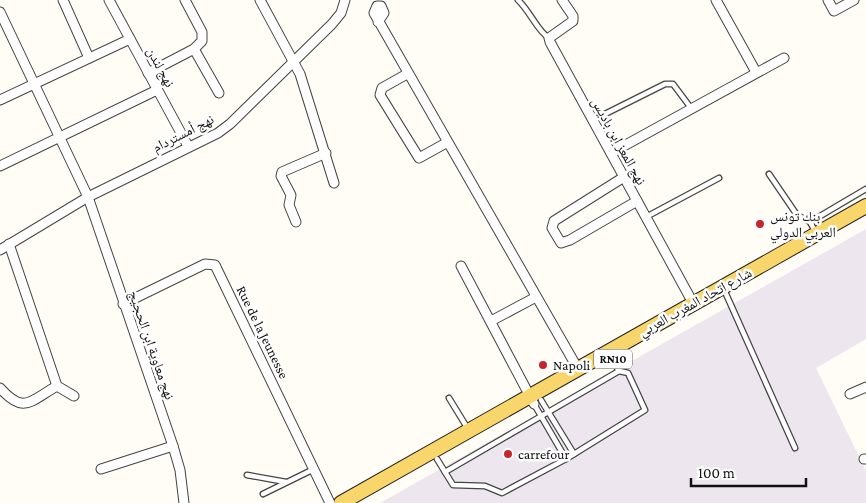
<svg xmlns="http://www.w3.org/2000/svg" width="866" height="503" viewBox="0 0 866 503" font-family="'Crimson Pro','Noto Naskh Arabic',serif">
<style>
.industrial{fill:#eee6ef}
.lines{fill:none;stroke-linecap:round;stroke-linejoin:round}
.lane-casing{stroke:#444;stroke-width:7}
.street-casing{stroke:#444;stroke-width:11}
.primary-casing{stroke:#222;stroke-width:16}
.lane{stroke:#fff;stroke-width:4.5}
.street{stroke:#fff;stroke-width:9}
.primary{stroke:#f9d66b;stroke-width:14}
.poi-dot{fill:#c4262e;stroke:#fff;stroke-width:2}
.labels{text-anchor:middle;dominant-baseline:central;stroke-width:5;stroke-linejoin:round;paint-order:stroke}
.shield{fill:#fff;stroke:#585858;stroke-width:1}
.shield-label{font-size:12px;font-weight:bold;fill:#111}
.street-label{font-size:14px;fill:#111;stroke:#fff}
.poi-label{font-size:14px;fill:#111;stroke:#fff;text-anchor:start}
</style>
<rect width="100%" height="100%" fill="#fffdf5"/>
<polygon class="industrial" points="866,229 866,339 816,368 866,471 866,503 380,503"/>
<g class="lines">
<g class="lane-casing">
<g id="lane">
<path d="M518,0c12,11 20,32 31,38"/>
<polyline points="593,120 665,84 673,84 691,108"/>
<polyline points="769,174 797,215 810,222"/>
<polyline points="646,217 719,178"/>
<polyline points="816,233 810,222 866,189"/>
<polyline points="726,294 795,448"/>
<polyline points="449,398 468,429"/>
<polyline points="541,400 574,454"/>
<polyline points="534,404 566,459"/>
<polyline points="437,459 453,485 485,486 502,493 566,459 645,410 628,373 619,371 612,360"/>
<polyline points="445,472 619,371"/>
<polyline points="247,475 286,482"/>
<polyline points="263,494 314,469"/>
</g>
</g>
<g class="street-casing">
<g id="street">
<polyline points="63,0 89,58"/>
<polyline points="109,0 188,146"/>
<polyline points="260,0 300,74 334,183"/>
<polyline points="562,0 573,16 573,21 549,38 550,42 693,303"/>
<polyline points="716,0 756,72"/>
<polyline points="828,0 834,11 854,0"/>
<polyline points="0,12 88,197 173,446 180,470 184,503"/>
<polyline points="378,22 384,13 381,6 377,6 374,13 578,369"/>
<polyline points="194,49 219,93"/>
<polyline points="148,73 194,49 202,41 202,32 185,0"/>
<polyline points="407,74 382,88 380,95 419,158 446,143"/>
<polyline points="0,100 130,39"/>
<polyline points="611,153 784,58"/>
<polyline points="0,166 157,90"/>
<polyline points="624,177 554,221 552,228 561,243 570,240 637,201"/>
<polyline points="296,222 289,205 291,195 281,176 282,172 326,153"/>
<polyline points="9,244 57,386 74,396"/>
<polyline points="0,250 88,197 218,133 230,124 332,24 341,13 345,0"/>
<polyline points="461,266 534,404"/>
<polyline points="123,304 205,264 215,265 330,503"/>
<polyline points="491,321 536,297"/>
<path d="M0,388c24,27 30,13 57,-2"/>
<polyline points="850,394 866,387"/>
<polyline points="864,459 866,459"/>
<polyline points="101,469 173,446"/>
</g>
</g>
<g class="primary-casing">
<polyline id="primary" points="341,503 866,206"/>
</g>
<use href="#lane" class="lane"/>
<use href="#street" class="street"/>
<use href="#primary" class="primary"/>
</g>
<g class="poi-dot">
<circle cx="760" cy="224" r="5"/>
<circle cx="543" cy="365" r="5"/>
<circle cx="508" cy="454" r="5"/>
</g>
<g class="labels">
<rect class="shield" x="594" y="349.5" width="38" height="19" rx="4"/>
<g class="shield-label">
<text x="613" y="359">RN10</text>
</g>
<g class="street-label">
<text transform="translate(161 67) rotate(62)">نهج لندن</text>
<text transform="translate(183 133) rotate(-27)">نهج أمستردام</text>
<text transform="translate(619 141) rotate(61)">نهج المعز ابن باديس</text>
<text transform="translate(695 302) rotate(-29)">شارع اتحاد المغرب العربي</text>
<text transform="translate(263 332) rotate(64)">Rue de la Jeunesse</text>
<text transform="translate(152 345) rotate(71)">نهج معاوية ابن الحجيج</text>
</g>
<g class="poi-label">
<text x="770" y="216">بنك تونس<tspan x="770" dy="16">العربي الدولي</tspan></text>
<text x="553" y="365">Napoli</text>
<text x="518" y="454">carrefour</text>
</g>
</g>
<path d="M691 478v8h115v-8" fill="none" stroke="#111111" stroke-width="2.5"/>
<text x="698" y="478" font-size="15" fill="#111111" stroke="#ffffff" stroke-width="4" paint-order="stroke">100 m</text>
</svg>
